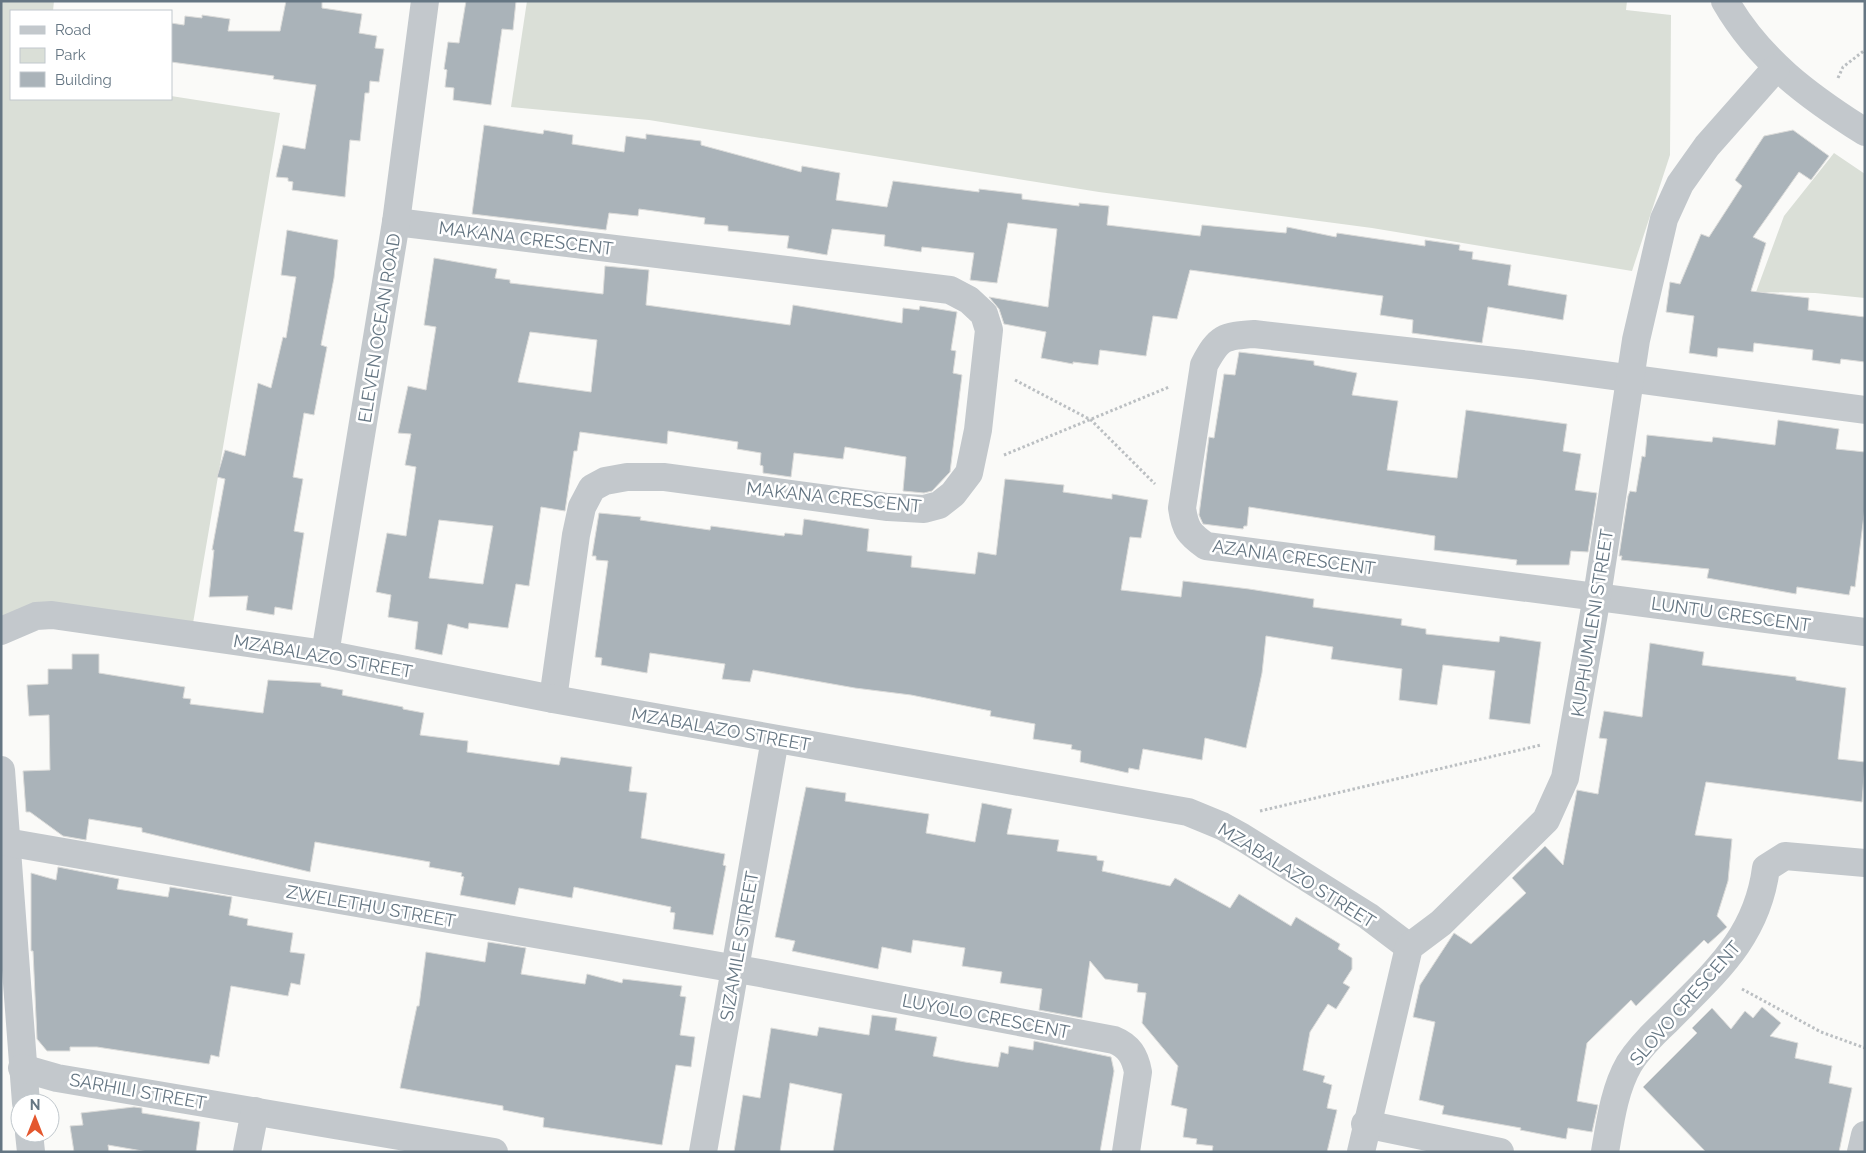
<svg xmlns="http://www.w3.org/2000/svg" width="1866" height="1153" viewBox="0 0 1866 1153" font-family="Raleway,sans-serif">
<style>
.green{fill:#dadfd7}
.building{fill:#aab3b9;stroke:#dcdcda;fill-rule:evenodd}
.lines{fill:none;stroke-linecap:round;stroke-linejoin:round}
.path{stroke:#bbbfc2;stroke-width:3;stroke-dasharray:2.5 2.5;stroke-linecap:butt}
.minor{stroke:#c3c8cc;stroke-width:28}
.labels{text-anchor:middle;dominant-baseline:central;stroke-width:5;stroke-linejoin:round;paint-order:stroke}
.street-label{font-size:18px;fill:#657683;stroke:#fff}
</style>
<rect width="100%" height="100%" fill="#fafaf8"/>
<g class="green">
<polygon points="1,1 54,1 53,11 11,11 11,99 171,99 171,96 280,113 192,629 1,624"/>
<polygon points="527,1 1627,1 1626,10 1671,15 1670,155 1632,271 1372,228 1099,192 649,120 511,107"/>
<polygon points="1834,153 1865,174 1865,298 1815,293 1756,292 1784,216"/>
</g>
<g class="building">
<polygon points="286,1 322,1 322,8 362,14 359,33 377,36 375,48 384,49 379,82 370,81 369,93 365,93 360,141 350,140 345,197 292,190 293,182 288,181 288,178 276,177 283,145 305,149 316,85 273,79 274,76 171,62 171,23 184,25 185,16 202,18 202,15 230,19 228,31 280,31"/>
<polygon points="466,1 516,1 513,30 502,29 491,105 453,100 454,88 445,87 447,70 444,69 448,42 459,43"/>
<polygon points="484,125 543,134 544,130 573,135 572,144 624,152 626,136 646,139 646,134 701,141 701,145 801,172 802,166 840,173 836,200 887,207 893,181 979,192 979,189 1022,194 1022,199 1079,206 1079,203 1109,206 1107,225 1200,236 1202,225 1286,233 1287,227 1336,237 1337,233 1425,246 1425,240 1460,245 1459,250 1473,252 1472,259 1511,265 1508,285 1567,295 1563,320 1488,307 1482,343 1412,333 1413,320 1380,315 1383,296 1190,270 1177,319 1153,316 1146,356 1100,350 1098,365 1073,362 1073,364 1041,358 1046,332 1004,324 999,309 989,297 1048,307 1057,229 1008,223 997,283 970,280 974,253 922,247 921,252 884,246 885,235 832,229 827,255 787,248 789,236 728,231 728,226 704,224 705,218 639,209 638,216 609,213 606,230 472,214"/>
<polygon points="1793,130 1829,156 1811,180 1799,172 1753,237 1766,243 1751,291 1809,298 1808,310 1865,317 1865,362 1841,359 1840,364 1812,360 1813,350 1754,343 1753,352 1718,348 1717,357 1689,353 1694,316 1666,312 1670,282 1680,284 1701,234 1709,237 1742,186 1735,180 1764,136"/>
<polygon points="287,230 338,240 334,278 321,345 327,347 314,415 304,413 293,477 303,479 294,531 304,533 292,610 275,607 274,615 246,610 248,596 209,597 214,550 212,550 225,479 217,477 225,450 245,456 258,383 271,388 283,337 286,338 296,277 281,275"/>
<path d="M434,258l63,11 -2,9 15,2v3l93,11 2,-28 44,4 -3,35 144,20 3,-20 109,18 1,-15 16,2 1,-4 37,6 -6,38 5,1 -3,22 9,2 -12,97 -18,19 -8,2 -21,-2 3,-34 -61,-10 -2,12 -49,-6 -3,24 -28,-4v-7l-3,-1 1,-12 -24,-4 1,-7 -70,-11 -1,13 -87,-12 -3,19h-3l-9,60 -24,-4 -12,79 -13,-2 -8,44 -39,-5 -1,6 -20,-5 -6,31 -27,-6 3,-27 -30,-5 3,-22 -15,-3 11,-59 19,3 10,-69 -11,-2 6,-31 -13,-1 10,-47 18,4 10,-63 -12,-2zM530,332l67,8 -6,52 -73,-10zM439,520l54,6 -10,58 -54,-6z"/>
<polygon points="1239,352 1314,361 1314,365 1357,373 1352,395 1398,401 1387,470 1457,478 1466,410 1567,424 1563,451 1581,454 1575,490 1597,493 1588,552 1571,551 1569,565 1516,565 1517,560 1434,550 1435,536 1249,507 1247,526 1244,526 1243,529 1203,524 1199,515 1209,437 1214,438 1224,374 1235,375"/>
<polygon points="1778,420 1839,429 1836,449 1865,452 1865,507 1855,587 1851,586 1849,595 1797,587 1796,594 1707,578 1709,569 1621,560 1622,556 1619,556 1628,496 1630,491 1636,492 1642,456 1645,457 1647,435 1712,442 1713,437 1775,445"/>
<polygon points="1005,479 1064,485 1063,492 1112,499 1112,494 1148,500 1141,538 1130,537 1121,590 1181,597 1183,581 1249,589 1314,599 1313,607 1402,619 1401,625 1426,629 1426,634 1499,642 1500,636 1541,642 1530,724 1489,719 1495,671 1443,665 1437,705 1399,700 1402,669 1331,659 1333,647 1266,636 1262,673 1246,748 1205,738 1202,760 1143,749 1139,770 1129,768 1128,773 1080,762 1081,751 1071,749 1072,745 1033,739 1035,724 990,716 991,711 911,695 855,688 753,670 750,682 722,679 725,664 650,653 647,673 601,665 602,658 595,657 608,561 596,560 596,556 592,556 599,513 641,517 640,520 710,530 711,526 784,536 785,533 802,535 804,519 869,529 867,551 912,556 911,567 975,574 978,552 996,555"/>
<polygon points="1650,643 1704,652 1702,665 1796,677 1796,680 1846,688 1838,759 1865,762 1862,802 1706,782 1695,835 1732,839 1728,881 1717,916 1727,927 1708,944 1704,940 1636,1006 1631,1000 1587,1043 1577,1101 1598,1105 1592,1132 1568,1128 1566,1139 1520,1130 1521,1128 1442,1114 1444,1106 1419,1100 1435,1022 1413,1017 1420,985 1454,933 1471,944 1526,893 1512,878 1545,846 1563,865 1577,790 1598,794 1607,739 1599,738 1604,711 1642,717"/>
<polygon points="72,654 99,654 99,673 185,687 183,698 191,699 190,704 263,713 268,680 321,683 321,686 343,690 342,695 403,707 403,709 424,713 420,735 468,741 467,752 559,765 561,757 632,767 629,791 647,793 641,838 725,854 723,865 726,866 713,935 673,929 675,913 670,912 671,907 574,887 572,898 519,888 515,905 460,895 464,877 461,876 462,873 429,867 430,862 315,842 310,872 142,832 142,828 89,819 86,840 63,836 30,812 26,812 23,771 50,770 49,715 29,716 27,685 48,684 48,669 72,669"/>
<polygon points="806,787 846,793 845,801 929,814 926,833 975,842 982,803 1012,809 1007,834 1059,840 1057,851 1097,856 1097,860 1104,861 1102,871 1170,886 1175,878 1230,908 1239,894 1291,926 1296,917 1340,944 1338,949 1352,958 1352,969 1343,983 1350,987 1336,1009 1328,1004 1310,1032 1303,1070 1325,1076 1323,1082 1332,1085 1327,1108 1337,1110 1327,1152 1212,1152 1213,1146 1196,1144 1197,1139 1183,1137 1187,1109 1171,1105 1178,1066 1142,1023 1146,993 1137,992 1138,984 1105,979 1090,961 1082,1018 1039,1010 1042,989 1000,983 1002,972 962,966 965,948 913,940 911,953 882,947 878,969 792,951 795,941 775,937"/>
<polygon points="58,867 119,879 117,889 168,897 170,887 232,897 229,915 248,919 247,925 293,933 290,952 305,954 300,985 291,983 288,996 231,986 219,1057 211,1055 209,1064 97,1047 70,1047 70,1051 47,1051 37,1039 33,951 31,951 31,873 56,880"/>
<polygon points="488,942 526,948 521,974 585,984 587,974 622,983 623,979 682,986 680,996 686,997 680,1035 695,1037 691,1067 676,1065 662,1145 543,1127 544,1118 503,1110 503,1106 400,1088 417,1006 419,1006 426,952 485,962"/>
<polygon points="1762,1007 1781,1023 1770,1036 1798,1043 1795,1058 1832,1066 1829,1083 1852,1088 1839,1152 1706,1152 1643,1087 1697,1033 1692,1028 1712,1008 1731,1029 1745,1011 1753,1018"/>
<polygon points="872,1015 897,1018 895,1030 937,1037 933,1056 965,1062 998,1067 1001,1052 1008,1054 1009,1046 1033,1050 1034,1041 1111,1057 1114,1071 1100,1152 833,1152 842,1094 790,1083 780,1152 734,1152 743,1095 760,1098 771,1028 817,1036 819,1027 869,1035"/>
<polygon points="134,1107 142,1108 142,1113 200,1122 196,1152 148,1152 108,1145 109,1152 74,1152 70,1126 83,1125 81,1113"/>
</g>
<g class="lines">
<g class="path">
<polyline points="1838,78 1843,67 1865,50"/>
<polyline points="1015,380 1091,420 1155,484"/>
<polyline points="1004,455 1169,387"/>
<polyline points="1260,811 1541,745"/>
<polyline points="1742,989 1821,1032 1865,1048"/>
</g>
<g class="minor">
<path d="M1725,1c34,59 83,95 140,131"/>
<polyline points="396,222 950,290 969,300 984,314 989,330 978,430 969,473 953,494 939,505 924,509 888,507 665,477 627,477 605,481 592,488 582,507 576,535 553,699"/>
<path d="M1865,410l-334,-45 -277,-31c-31,2 -35,3 -50,31l-22,143c3,21 7,26 24,38l659,86"/>
<polyline points="1,631 36,616 52,615 325,654 553,699 1188,812 1222,826 1242,837 1368,916 1409,947"/>
<polyline points="325,654 396,222 425,1"/>
<polyline points="1,770 26,1103"/>
<path d="M6,842l754,131 354,67c15,6 21,16 24,32l-12,80"/>
<polyline points="22,1068 57,1078 494,1152"/>
<polyline points="1365,1124 1500,1152"/>
<polyline points="29,1133 31,1152"/>
<polyline points="247,1152 255,1111"/>
<polyline points="703,1152 775,739"/>
<polyline points="1361,1152 1409,947 1441,923 1546,820 1565,778 1597,596 1636,340 1664,219 1680,184 1707,146 1776,68"/>
<path d="M1605,1152c5,-29 9,-62 24,-88 10,-16 24,-30 38,-43 47,-48 90,-83 99,-153l19,-12 80,7"/>
<polyline points="1861,1152 1865,1135"/>
</g>
</g>
<g class="labels">
<g class="street-label">
<text transform="translate(526 238) rotate(7)">MAKANA CRESCENT</text>
<text transform="translate(379 328) rotate(-81)">ELEVEN OCEAN ROAD</text>
<text transform="translate(834 497) rotate(6)">MAKANA CRESCENT</text>
<text transform="translate(1294 557) rotate(8)">AZANIA CRESCENT</text>
<text transform="translate(1731 614) rotate(8)">LUNTU CRESCENT</text>
<text transform="translate(1592 623) rotate(-81)">KUPHUMLENI STREET</text>
<text transform="translate(323 656) rotate(10)">MZABALAZO STREET</text>
<text transform="translate(721 729) rotate(10)">MZABALAZO STREET</text>
<text transform="translate(1297 875) rotate(32)">MZABALAZO STREET</text>
<text transform="translate(371 906) rotate(10)">ZWELETHU STREET</text>
<text transform="translate(739 946) rotate(-80)">SIZAMILE STREET</text>
<text transform="translate(1685 1003) rotate(-49)">SLOVO CRESCENT</text>
<text transform="translate(986 1016) rotate(11)">LUYOLO CRESCENT</text>
<text transform="translate(138 1091) rotate(10)">SARHILI STREET</text>
</g>
</g>
<rect width="1866" height="1153" fill="none" stroke="#657683" stroke-width="5"/>
<rect x="10" y="10" width="162" height="90" fill="#ffffff" stroke="#c1c8cd"/>
<rect x="20" y="26" width="25" height="8" fill="#c3c8cc" stroke="#c1c8cd"/>
<text x="55" y="35" font-size="15" fill="#657683">Road</text>
<rect x="20" y="48" width="25" height="15" fill="#dadfd7" stroke="#c1c8cd"/>
<text x="55" y="60" font-size="15" fill="#657683">Park</text>
<rect x="20" y="72" width="25" height="15" fill="#aab3b9" stroke="#c1c8cd"/>
<text x="55" y="85" font-size="15" fill="#657683">Building</text>
<g transform="translate(35 1118)"><circle r="24" fill="#ffffff" stroke="#c1c8cd"/>
<path d="M0-4L9 19L0 12L-9 19Z" fill="#e4572e"/>
<text y="-8" font-size="14" font-weight="bold" text-anchor="middle" fill="#657683">N</text>
</g>
</svg>
